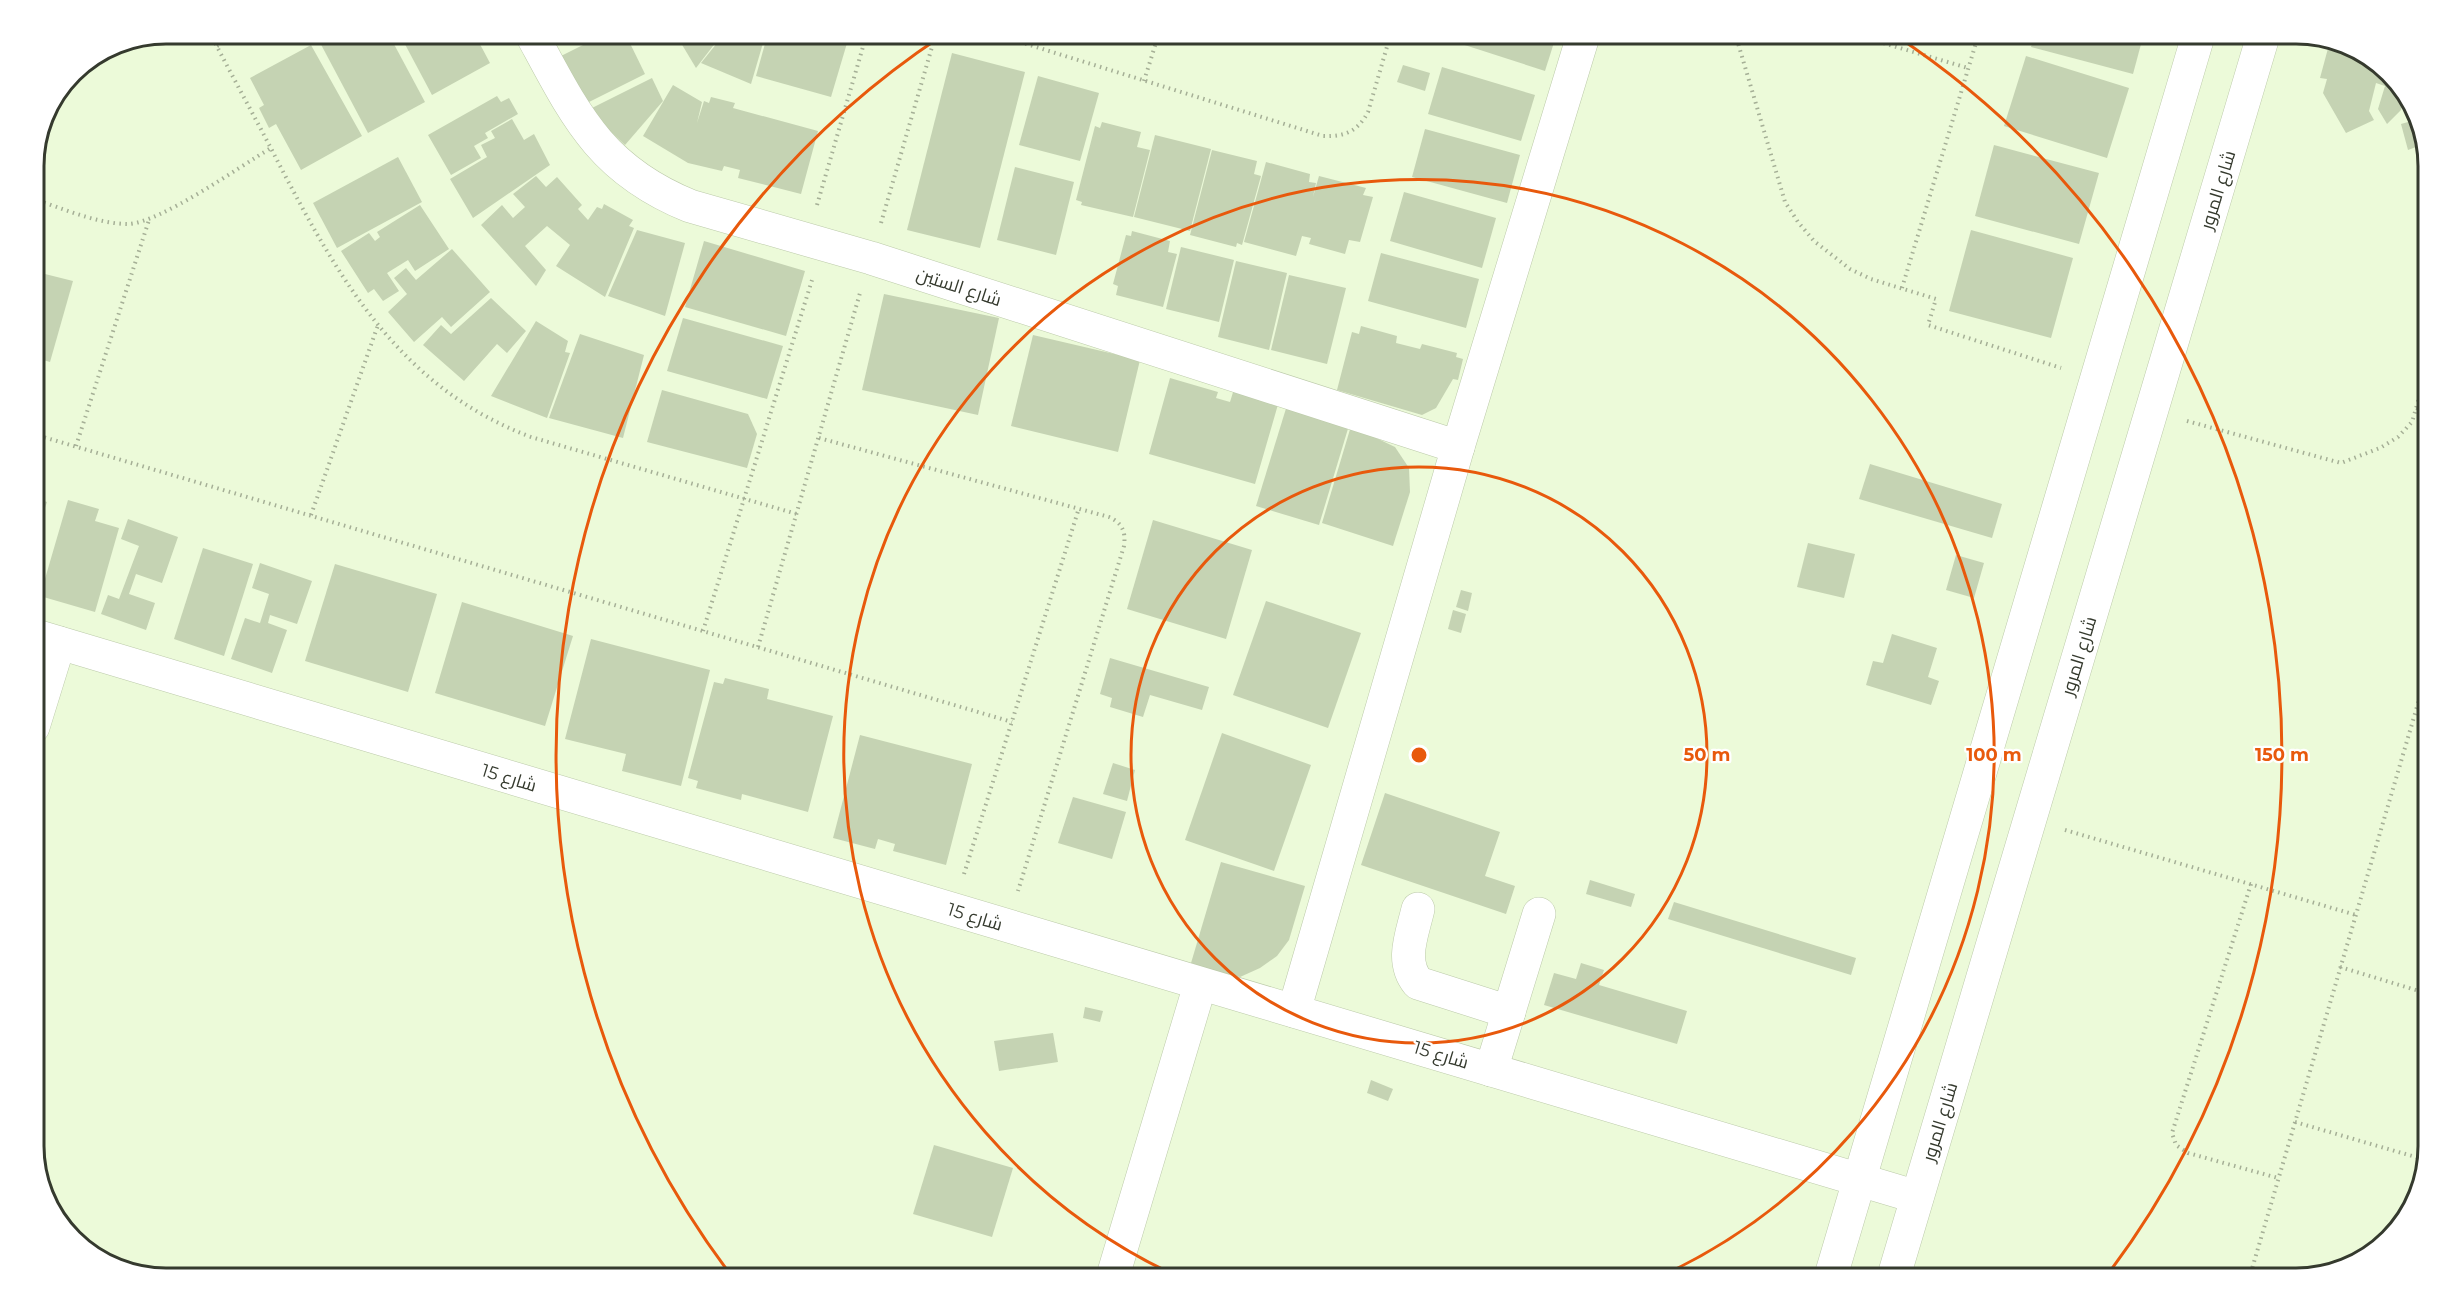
<svg xmlns="http://www.w3.org/2000/svg" width="2462" height="1312" viewBox="0 0 2462 1312" font-family="Montserrat,Cairo,sans-serif">
<style>
.building{fill:#c5d3b3}
.lines{fill:none;stroke-linecap:round;stroke-linejoin:round}
.minor-casing{stroke:#bccaaa;stroke-width:34}
.path{stroke:#a5af96;stroke-width:4;stroke-dasharray:1.5 4.5;stroke-linecap:butt}
.minor{stroke:#fff;stroke-width:33}
.ring{fill:none;stroke:#e8590c;stroke-width:3}
.labels{text-anchor:middle;dominant-baseline:central;stroke-width:4.5;stroke-linejoin:round;paint-order:stroke}
.street-label{font-size:18px;fill:#353a2e;stroke:#fff}
.rim{fill:none;stroke:#353a2e;stroke-width:3}
.centre{fill:#e8590c;stroke:#fff;stroke-width:3}
.ring-label{font-size:18px;text-anchor:middle;font-weight:bold;fill:#e8590c;stroke:#fff;stroke-width:4.5;stroke-linejoin:round;paint-order:stroke}
</style>
<rect width="100%" height="100%" fill="#ecfad9"/>
<g class="building">
<polygon points="324,33 388,33 425,102 368,133 317,37"/>
<polygon points="399,33 474,33 490,63 432,95"/>
<polygon points="546,33 575,33 552,45"/>
<polygon points="607,33 625,33 645,74 585,104 561,56"/>
<polygon points="675,33 723,33 696,68"/>
<polygon points="725,33 766,33 751,84 701,63"/>
<polygon points="768,33 850,33 831,97 756,76"/>
<polygon points="1448,33 1557,33 1545,71 1446,39"/>
<polygon points="2035,33 2144,33 2133,74 2031,47"/>
<polygon points="2330,41 2355,47 2405,91 2401,110 2387,124 2378,109 2385,86 2376,83 2369,111 2374,120 2346,133 2323,93 2327,79 2320,78"/>
<polygon points="311,45 362,136 301,170 276,124 269,128 259,108 264,105 250,78"/>
<polygon points="952,53 1025,72 980,248 907,230"/>
<polygon points="2026,56 2129,88 2107,158 2004,126"/>
<polygon points="1403,65 1430,73 1425,91 1397,82"/>
<polygon points="1442,67 1535,95 1521,141 1428,114"/>
<polygon points="1038,76 1099,93 1080,161 1019,145"/>
<polygon points="652,78 663,101 625,145 588,110"/>
<polygon points="673,85 702,102 697,123 704,101 709,103 711,97 735,103 733,108 818,131 801,194 738,178 740,170 724,166 722,171 688,163 643,136"/>
<polygon points="497,96 501,102 509,98 518,114 485,133 488,138 474,146 481,158 451,175 428,135"/>
<polygon points="2411,104 2424,144 2408,150 2401,124 2408,122"/>
<polygon points="512,119 524,140 534,134 550,165 473,218 450,179 487,157 481,145 495,138 491,131"/>
<polygon points="1102,122 1141,132 1137,147 1150,150 1133,217 1081,205 1082,202 1076,200 1095,126 1100,128"/>
<polygon points="1425,129 1520,155 1507,203 1412,177"/>
<polygon points="1155,135 1211,149 1190,231 1134,217"/>
<polygon points="1994,145 2099,173 2079,244 1975,216"/>
<polygon points="1212,150 1257,161 1254,174 1261,176 1242,245 1237,243 1236,247 1190,235"/>
<polygon points="398,157 422,202 337,248 313,203"/>
<polygon points="1266,162 1310,174 1309,182 1316,183 1313,197 1319,176 1366,188 1363,195 1373,197 1360,242 1349,240 1345,254 1309,244 1311,238 1302,236 1296,256 1244,242"/>
<polygon points="1015,167 1074,182 1056,255 997,240"/>
<polygon points="536,176 546,187 557,177 582,205 578,209 588,220 597,207 602,209 604,204 633,220 629,226 634,228 605,297 556,266 570,245 547,226 525,246 546,270 536,286 481,225 502,205 513,218 525,207 513,194"/>
<polygon points="1404,192 1496,218 1482,268 1390,241"/>
<polygon points="420,205 449,249 415,271 408,260 387,273 399,291 383,301 374,289 368,293 341,251 369,233 375,241 380,237 377,232"/>
<polygon points="637,230 685,243 665,316 608,296"/>
<polygon points="1971,230 2073,258 2051,338 1949,311"/>
<polygon points="1132,231 1170,241 1168,252 1177,254 1163,307 1116,295 1118,286 1113,284 1126,235 1131,236"/>
<polygon points="704,241 805,271 786,336 685,307"/>
<polygon points="1181,247 1234,260 1219,322 1166,309"/>
<polygon points="452,249 490,292 451,327 442,317 414,342 388,312 407,294 394,278 406,268 416,280"/>
<polygon points="1381,253 1479,279 1466,328 1368,301"/>
<polygon points="1236,261 1287,273 1269,350 1218,337"/>
<polygon points="33,271 73,281 50,362 33,357"/>
<polygon points="1289,275 1346,288 1327,364 1271,350"/>
<polygon points="884,294 999,318 978,415 862,390"/>
<polygon points="491,298 526,331 507,353 497,344 464,381 423,345 441,325 451,334"/>
<polygon points="683,318 783,346 767,399 667,371"/>
<polygon points="536,321 568,341 565,352 570,353 547,418 491,396"/>
<polygon points="1361,326 1397,336 1396,343 1420,349 1422,344 1457,353 1456,357 1463,359 1458,380 1453,379 1436,408 1422,415 1337,390 1352,332 1359,334"/>
<polygon points="580,334 644,355 623,438 549,418"/>
<polygon points="1033,335 1140,360 1118,452 1011,426"/>
<polygon points="1170,378 1218,392 1216,398 1230,402 1234,389 1279,401 1255,484 1149,454"/>
<polygon points="662,390 748,414 757,434 747,468 647,442"/>
<polygon points="1288,402 1350,422 1319,525 1256,506"/>
<polygon points="1351,426 1395,447 1409,468 1410,492 1393,546 1322,523"/>
<polygon points="1870,464 2002,504 1992,538 1859,499"/>
<polygon points="33,497 47,502 41,519 33,517"/>
<polygon points="68,500 99,509 95,521 119,528 95,612 40,596"/>
<polygon points="128,519 178,537 162,583 136,574 129,594 155,603 146,630 101,614 108,595 119,599 139,546 121,539"/>
<polygon points="1153,520 1252,550 1226,639 1127,609"/>
<polygon points="33,523 45,527 37,553 41,555 34,578"/>
<polygon points="1808,543 1855,554 1844,598 1797,587"/>
<polygon points="203,548 253,564 224,656 174,639"/>
<polygon points="1956,555 1984,563 1974,598 1946,590"/>
<polygon points="260,563 312,581 297,624 270,615 268,623 287,630 272,673 231,659 245,618 260,623 269,594 252,588"/>
<polygon points="335,564 437,594 408,692 305,661"/>
<polygon points="1461,590 1472,593 1468,611 1456,607"/>
<polygon points="1266,601 1361,633 1328,728 1233,695"/>
<polygon points="462,602 573,636 545,726 435,693"/>
<polygon points="1453,610 1466,614 1461,633 1448,629"/>
<polygon points="1892,634 1937,648 1928,677 1939,681 1931,705 1866,685 1873,661 1883,663"/>
<polygon points="591,639 710,670 681,786 622,771 626,754 565,739"/>
<polygon points="1110,658 1209,687 1202,710 1150,695 1143,717 1110,707 1112,698 1100,694"/>
<polygon points="725,678 769,689 767,699 833,716 808,812 742,794 741,800 696,788 698,781 688,778 714,682 723,684"/>
<polygon points="1222,733 1311,765 1274,871 1185,840"/>
<polygon points="860,735 972,764 946,865 893,851 895,844 878,839 875,849 833,838"/>
<polygon points="1113,763 1135,770 1127,801 1103,794"/>
<polygon points="1385,793 1500,832 1485,876 1515,886 1506,914 1361,865"/>
<polygon points="1073,797 1126,812 1112,859 1058,843"/>
<polygon points="1221,862 1305,886 1289,940 1277,956 1260,968 1240,977 1215,972 1191,963"/>
<polygon points="1590,880 1635,894 1631,907 1586,894"/>
<polygon points="1674,902 1856,958 1851,975 1668,919"/>
<polygon points="1581,963 1604,970 1599,985 1687,1011 1677,1044 1544,1005 1554,973 1576,979"/>
<polygon points="1085,1007 1103,1011 1100,1022 1083,1018"/>
<polygon points="1053,1033 1058,1062 999,1071 994,1041"/>
<polygon points="1371,1080 1393,1089 1388,1101 1367,1093"/>
<polygon points="934,1145 1013,1168 992,1237 913,1214"/>
</g>
<g class="lines">
<g class="minor-casing">
<g id="minor">
<path d="M531,33c44,81 68,136 159,173l181,52 587,189"/>
<polyline points="33,635 1917,1197"/>
<polyline points="33,727 59,643"/>
<path d="M1418,909c-6,26 -18,52 0,74l91,29"/>
<polyline points="1294,1011 1458,447 1584,33"/>
<polyline points="1491,1070 1539,914"/>
<polyline points="1112,1279 1200,985"/>
<polyline points="1830,1279 2199,33"/>
<polyline points="1893,1279 2264,33"/>
</g>
</g>
<g class="path">
<path d="M210,33c22,43 46,86 68,129 61,117 122,226 253,275l266,77"/>
<path d="M991,33l332,103c22,1 35,-5 45,-24l23,-79"/>
<polyline points="1735,33 1785,202 1798,222 1814,241 1850,269 1871,279 1936,299 1928,325 2061,368"/>
<polyline points="1849,33 1968,68"/>
<polyline points="217,46 239,33"/>
<polyline points="1144,81 1159,33"/>
<path d="M33,199c29,9 64,25 95,25 32,-1 111,-57 143,-76"/>
<polyline points="817,205 867,33"/>
<polyline points="881,223 936,33"/>
<polyline points="1902,288 1979,33"/>
<polyline points="2416,408 2429,411"/>
<polyline points="2187,421 2341,463 2380,448 2398,437 2412,422 2429,364"/>
<polyline points="33,434 1012,722"/>
<path d="M819,438l290,79c13,6 17,14 15,29l-106,345"/>
<polyline points="76,446 149,220"/>
<polyline points="311,515 378,325"/>
<polyline points="703,631 812,280"/>
<polyline points="758,647 860,293"/>
<polyline points="2065,830 2356,915"/>
<polyline points="964,874 1079,508"/>
<polyline points="2251,884 2172,1133 2176,1145 2188,1153 2278,1178"/>
<polyline points="2340,967 2429,994"/>
<polyline points="2295,1122 2426,1160"/>
<polyline points="2249,1279 2429,666"/>
</g>
<use href="#minor" class="minor"/>
</g>
<g class="ring">
<circle cx="1419" cy="755" r="288"/>
<path d="M1181 1278A575 575 0 1 1 1657 1278"/>
<path d="M730 1274A863 863 0 0 1 943 35M1895 35A863 863 0 0 1 2108 1274"/>
</g>
<g class="labels">
<g class="street-label">
<text transform="translate(2218 190) rotate(-73)">شارع المرور</text>
<text transform="translate(959 287) rotate(18)">شارع الستين</text>
<text transform="translate(2079 656) rotate(-73)">شارع المرور</text>
<text transform="translate(509 778) rotate(17)">شارع 15</text>
<text transform="translate(975 917) rotate(17)">شارع 15</text>
<text transform="translate(1441 1055) rotate(17)">شارع 15</text>
<text transform="translate(1940 1122) rotate(-73)">شارع المرور</text>
</g>
</g>
<path d="M0 0H2462V1312H0ZM166 44H2296A122 122 0 0 1 2418 166V1146A122 122 0 0 1 2296 1268H166A122 122 0 0 1 44 1146V166A122 122 0 0 1 166 44Z" fill="#fff" fill-rule="evenodd"/>
<path class="rim" d="M166 44H2296A122 122 0 0 1 2418 166V1146A122 122 0 0 1 2296 1268H166A122 122 0 0 1 44 1146V166A122 122 0 0 1 166 44Z"/>
<circle cx="1419" cy="755" r="9" class="centre"/>
<g class="ring-label">
<text x="1707" y="761">50 m</text>
<text x="1994" y="761">100 m</text>
<text x="2282" y="761">150 m</text>
</g>
</svg>
